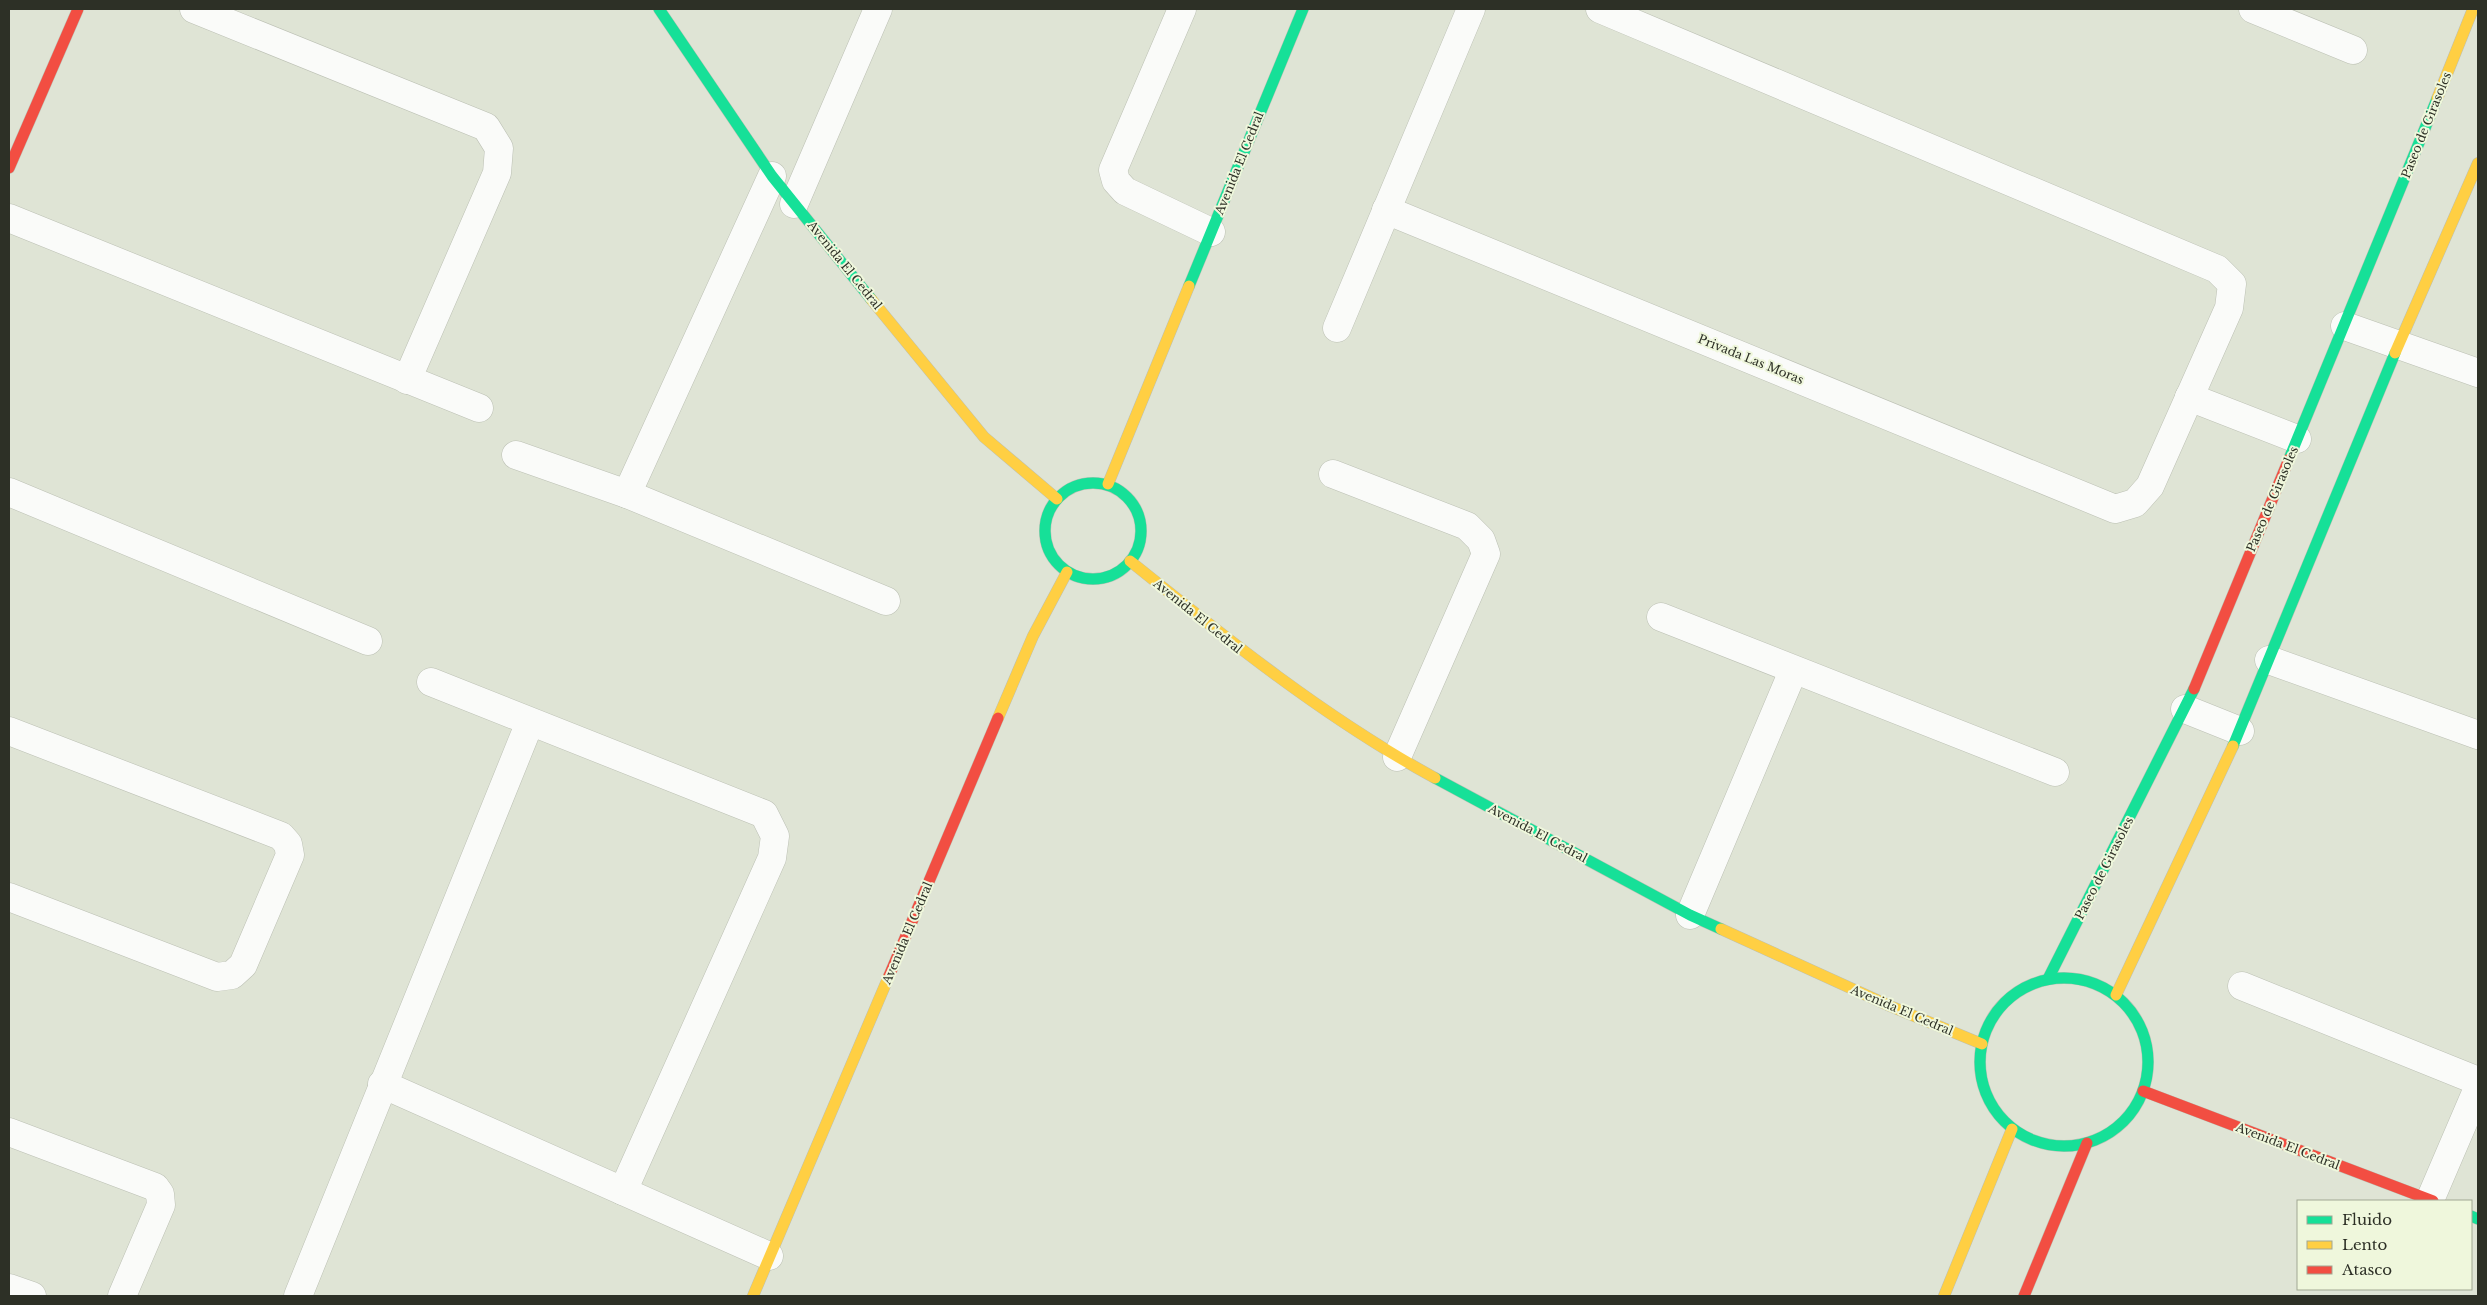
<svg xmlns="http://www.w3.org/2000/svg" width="2487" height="1305" viewBox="0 0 2487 1305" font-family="'Libre Baskerville',serif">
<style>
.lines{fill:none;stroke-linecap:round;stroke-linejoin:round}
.street-casing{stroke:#bcc0b4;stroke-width:29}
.fast-casing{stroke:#bcc0b4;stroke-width:12}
.slow-casing{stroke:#bcc0b4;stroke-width:12}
.jam-casing{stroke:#bcc0b4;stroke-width:12}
.street{stroke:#fafbf9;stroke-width:28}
.fast{stroke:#16e098;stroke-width:11}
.slow{stroke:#ffcf43;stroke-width:11}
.jam{stroke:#f24e42;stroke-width:11}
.labels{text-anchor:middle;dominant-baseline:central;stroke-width:4;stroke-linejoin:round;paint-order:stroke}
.street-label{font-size:12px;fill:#2d3026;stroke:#eff7dc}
</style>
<rect width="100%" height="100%" fill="#dfe4d5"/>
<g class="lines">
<g class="street-casing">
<g id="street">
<polyline points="194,9 486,127 499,148 497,173 407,380"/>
<polyline points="1182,9 1113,170 1116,181 1125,191 1211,232"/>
<polyline points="2253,9 2353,50"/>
<polyline points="794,204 878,9"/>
<polyline points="1386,210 2115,509 2135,503 2150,486 2229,308 2232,284 2217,269 1600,9"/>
<polyline points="9,218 479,408"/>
<polyline points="2345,326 2478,373"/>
<polyline points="1337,328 1471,9"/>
<polyline points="2189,397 2297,439"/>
<polyline points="516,455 627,494 886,601"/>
<polyline points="1333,474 1467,526 1481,540 1486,554 1397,757"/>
<polyline points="9,492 368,641"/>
<polyline points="627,494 772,176"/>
<polyline points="1661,617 2055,772"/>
<polyline points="2269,660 2478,735"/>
<polyline points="431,682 764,814 775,836 772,858 623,1191"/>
<polyline points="2185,709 2240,731"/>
<polyline points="9,731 281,836 288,844 290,855 243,965 232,975 217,977 9,897"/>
<polyline points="1690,915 1793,671"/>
<polyline points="2242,986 2478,1081"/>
<polyline points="382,1084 769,1256"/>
<polyline points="9,1132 155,1187 160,1194 161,1205 122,1296"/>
<polyline points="2430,1200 2478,1088"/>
<polyline points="9,1288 32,1296"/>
<polyline points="298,1296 530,722"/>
</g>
</g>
<g class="fast-casing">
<g id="fast">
<polyline points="659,9 772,176 871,299"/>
<polyline points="1189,286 1303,9"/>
<polyline points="2289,459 2437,99"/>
<circle cx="1093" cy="531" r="48"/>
<polyline points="2233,746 2395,353"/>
<polyline points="1435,778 1690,915 1721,929"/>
<circle cx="2064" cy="1062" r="84"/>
<polyline points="2048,979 2194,689"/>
<polyline points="2471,1216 2478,1219"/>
</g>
</g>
<g class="slow-casing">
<g id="slow">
<polyline points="2437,99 2473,9"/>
<polyline points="871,299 984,437 1057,499"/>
<polyline points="2395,353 2478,163"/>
<polyline points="1108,484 1189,286"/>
<path d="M1130,561c97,78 195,157 305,217"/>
<polyline points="998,718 1033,636 1067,572"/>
<polyline points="1721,929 1890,1006 1982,1044"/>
<polyline points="2116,995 2233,746"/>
<polyline points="753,1296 889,976"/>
<polyline points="1944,1296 2012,1129"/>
</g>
</g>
<g class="jam-casing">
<g id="jam">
<polyline points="9,168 78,9"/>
<polyline points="2194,689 2289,459"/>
<polyline points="889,976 998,718"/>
<polyline points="2143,1091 2433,1201"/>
<polyline points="2024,1296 2087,1143"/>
</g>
</g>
<use href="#street" class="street"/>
<use href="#fast" class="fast"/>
<use href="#slow" class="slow"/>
<use href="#jam" class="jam"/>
</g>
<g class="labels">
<g class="street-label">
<text transform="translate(2426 125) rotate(-68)">Paseo de Girasoles</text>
<text transform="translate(1239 163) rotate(-68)">Avenida El Cedral</text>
<text transform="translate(845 265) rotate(51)">Avenida El Cedral</text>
<text transform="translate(1751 359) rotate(22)">Privada Las Moras</text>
<text transform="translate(2272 499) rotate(-67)">Paseo de Girasoles</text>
<text transform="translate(1198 616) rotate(39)">Avenida El Cedral</text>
<text transform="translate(1538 833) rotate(28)">Avenida El Cedral</text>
<text transform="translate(2104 868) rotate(-63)">Paseo de Girasoles</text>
<text transform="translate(907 933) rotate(-67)">Avenida El Cedral</text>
<text transform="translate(1902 1010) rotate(23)">Avenida El Cedral</text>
<text transform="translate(2288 1146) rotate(21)">Avenida El Cedral</text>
</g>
</g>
<rect width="2487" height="1305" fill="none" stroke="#2d3026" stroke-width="20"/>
<rect x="2297" y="1200" width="175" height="90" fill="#eff7dc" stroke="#a1a793"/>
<rect x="2307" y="1216" width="25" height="8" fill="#16e098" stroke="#a1a793"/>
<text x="2342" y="1225" font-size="15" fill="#2d3026">Fluido</text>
<rect x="2307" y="1241" width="25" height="8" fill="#ffcf43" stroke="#a1a793"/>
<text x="2342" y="1250" font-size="15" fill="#2d3026">Lento</text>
<rect x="2307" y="1266" width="25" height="8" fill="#f24e42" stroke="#a1a793"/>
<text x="2342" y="1275" font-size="15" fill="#2d3026">Atasco</text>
</svg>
